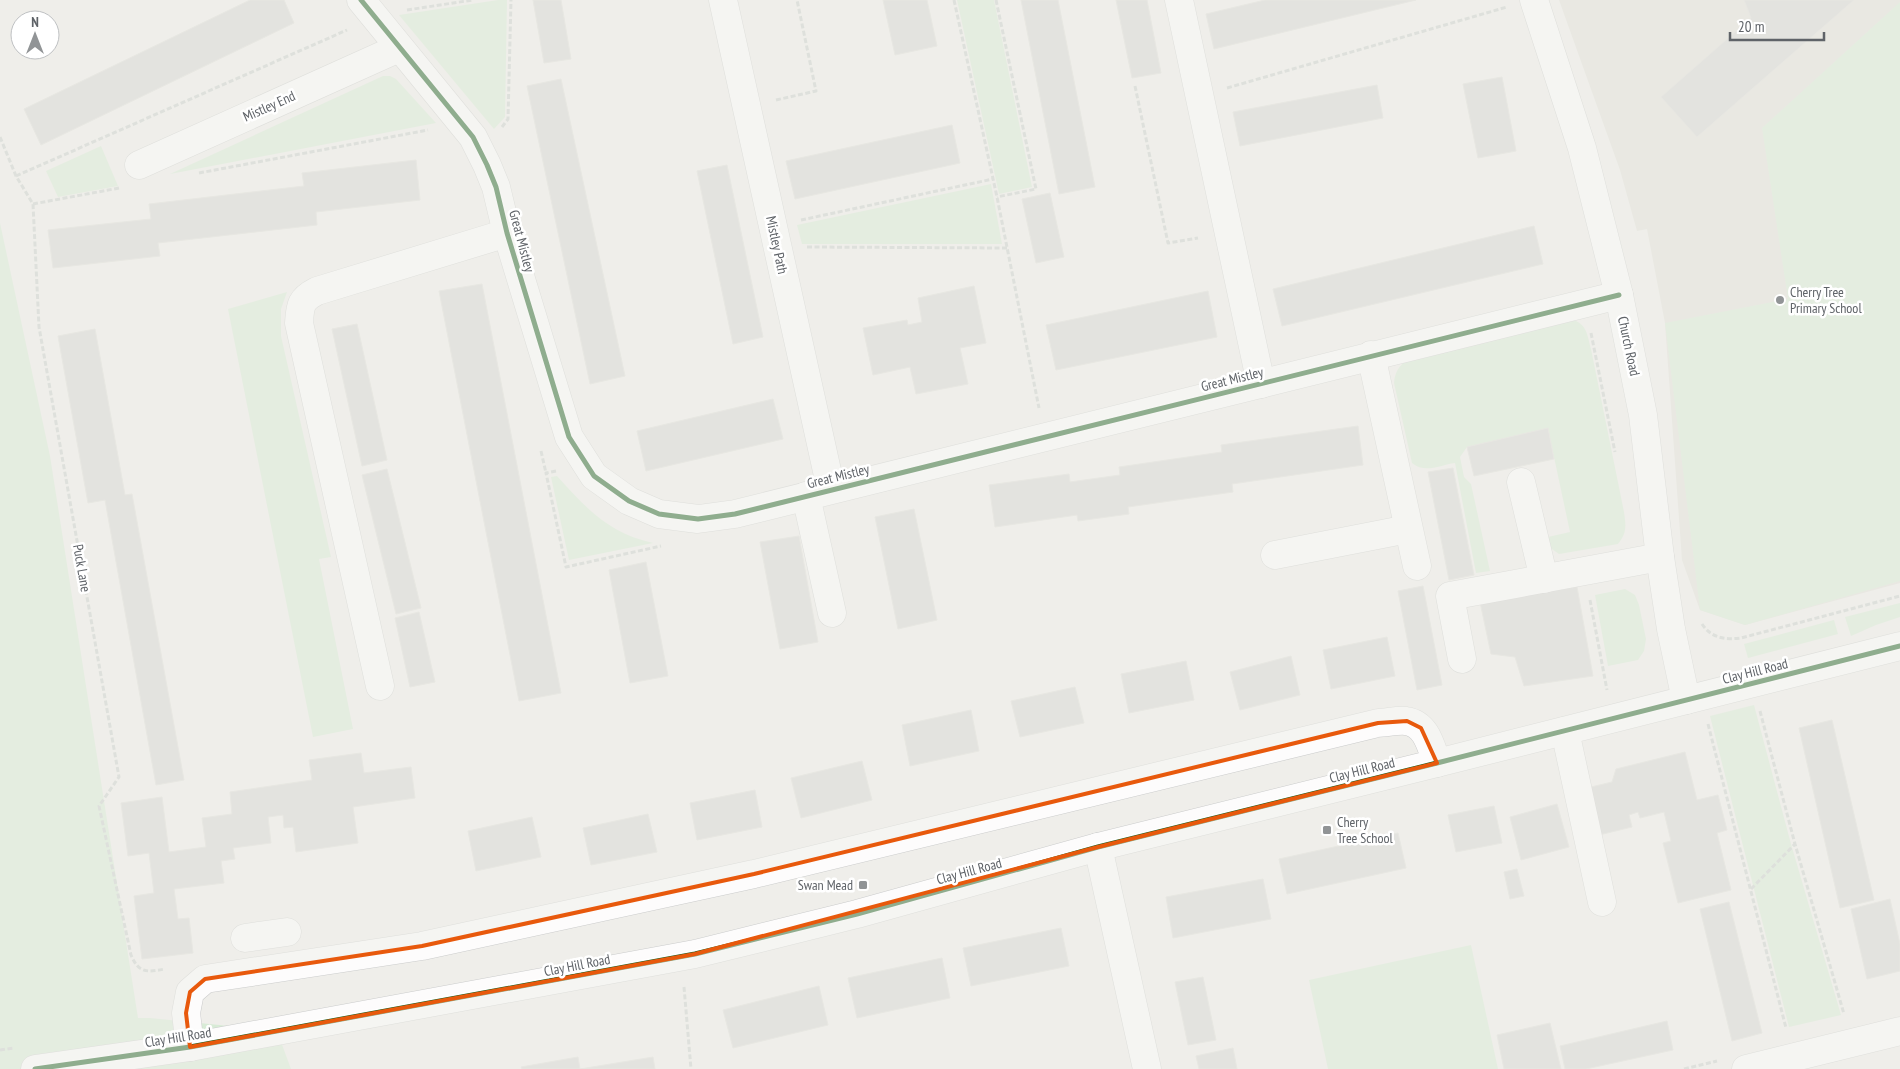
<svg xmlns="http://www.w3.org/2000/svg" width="1900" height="1069" viewBox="0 0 1900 1069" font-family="'PT Sans Narrow',sans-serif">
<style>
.education{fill:#e2e0da}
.green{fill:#d8ebd6}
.building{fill:#d6d5d3;stroke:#deddd9}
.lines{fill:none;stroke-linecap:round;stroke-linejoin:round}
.minor-casing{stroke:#cbcccc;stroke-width:29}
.path{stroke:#cacfcc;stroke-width:3;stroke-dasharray:5 2.5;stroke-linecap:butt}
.minor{stroke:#fdfcfc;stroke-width:28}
.cycleway-casing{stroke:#fff;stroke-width:8}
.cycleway{stroke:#1b5e20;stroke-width:5}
.marked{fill:none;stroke:#e8590c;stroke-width:4;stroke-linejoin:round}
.poi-dot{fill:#919496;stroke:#fff;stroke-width:2}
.labels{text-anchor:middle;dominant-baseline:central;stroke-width:5;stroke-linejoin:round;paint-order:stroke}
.street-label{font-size:14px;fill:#5f6368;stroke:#fff}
.poi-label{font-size:14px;fill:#5f6368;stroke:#fff;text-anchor:start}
</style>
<rect width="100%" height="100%" fill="#efeeea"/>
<polygon class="education" points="1559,0 1900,0 1900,583 1745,625 1700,610 1682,560 1665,323 1647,229 1637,231 1620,170"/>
<g class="green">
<polygon points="498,0 507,0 505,117 494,129 399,15"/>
<polygon points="957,0 994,0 1032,187 999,194"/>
<polygon points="1900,2 1900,581 1745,625 1700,610 1665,323 1788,299 1762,128"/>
<polygon points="383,76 390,76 396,79 436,123 170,174"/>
<polygon points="101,146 118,186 58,197 46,171"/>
<polygon points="991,184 1002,244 802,244 797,225"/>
<polygon points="0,223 50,456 138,1018 150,1018 277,1031 291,1069 0,1069"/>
<polygon points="287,292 281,309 281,336 331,557 319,559 353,729 313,737 228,309"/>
<path d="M1570,319c17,4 17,15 21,30l33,163c2,14 3,21 -6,32l-59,10 -10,-7 -1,-10 22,-5 -22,-103 -81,18 -7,10 4,20 7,7 19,87 -14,2 -21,-110c-15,2 -30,11 -43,0l-18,-80c1,-14 8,-20 19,-28z"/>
<path d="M557,476c29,32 51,57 96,67l-84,17 -18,-83z"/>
<polygon points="1625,589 1635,595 1639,605 1646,639 1644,651 1638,660 1608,666 1595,595"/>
<polygon points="1900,603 1900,617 1876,625 1851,636 1845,617"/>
<polygon points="1834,620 1838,634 1748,658 1744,644"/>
<polygon points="1754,705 1791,844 1841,1015 1789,1027 1710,716"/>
<polygon points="1471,945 1498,1069 1328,1069 1309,980"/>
</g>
<g class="building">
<polygon points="250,0 284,0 294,23 41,145 24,109"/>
<polygon points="533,0 561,0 571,59 544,63"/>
<polygon points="883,0 927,0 937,46 895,55"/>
<polygon points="1021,0 1058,0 1095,187 1059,194"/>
<polygon points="1116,0 1147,0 1161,73 1132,78"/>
<polygon points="1265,0 1416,0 1214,49 1206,14"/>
<polygon points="1744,0 1854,0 1697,137 1661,97 1751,18"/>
<polygon points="1502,77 1516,151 1478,158 1463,84"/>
<polygon points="561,79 625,376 590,384 527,86"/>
<polygon points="1377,85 1383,118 1240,146 1233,112"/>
<polygon points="952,125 960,163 795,199 786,161"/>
<polygon points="416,160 420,200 316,212 317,225 158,243 160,256 53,268 48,230 151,219 149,204 304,186 302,173"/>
<polygon points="727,165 763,337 733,344 697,171"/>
<polygon points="1050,193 1064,257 1036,263 1022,199"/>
<polygon points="1534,226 1543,264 1282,326 1273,289"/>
<polygon points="482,284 561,693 519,701 439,291"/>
<polygon points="974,286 986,343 960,348 968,384 916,394 910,367 873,375 863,328 907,320 908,325 922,322 918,298"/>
<polygon points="1208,291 1217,337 1056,370 1046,325"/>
<polygon points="357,324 387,460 362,466 332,329"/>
<polygon points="95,329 125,495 132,494 184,780 156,785 105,500 88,503 58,336"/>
<polygon points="773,399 783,439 646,471 637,431"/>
<polygon points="1358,426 1363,465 1232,484 1233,492 1128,507 1129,514 1078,521 1077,515 995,527 989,485 1069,474 1070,482 1120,475 1119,467 1222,452 1221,445"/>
<polygon points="1548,428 1554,459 1474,476 1467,447"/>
<polygon points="1453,468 1474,575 1449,580 1428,472"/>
<polygon points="387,469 421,608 396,614 362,475"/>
<polygon points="914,509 937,620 898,629 875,517"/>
<polygon points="799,536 818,642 780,649 760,542"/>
<polygon points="646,562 668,676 630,683 609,570"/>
<polygon points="1423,586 1442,685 1417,690 1398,591"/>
<polygon points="1577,587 1593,676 1524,686 1515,657 1491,654 1480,602"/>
<polygon points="419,612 435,682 410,687 395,618"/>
<polygon points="1387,637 1395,676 1331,689 1323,650"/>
<polygon points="1291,656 1300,695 1240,710 1230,672"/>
<polygon points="1186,661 1194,700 1129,713 1121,674"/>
<polygon points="1075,687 1084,723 1020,737 1011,701"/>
<polygon points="971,710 979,751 910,766 902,725"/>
<polygon points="1832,720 1874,900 1840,908 1799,728"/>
<polygon points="1685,752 1697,800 1718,795 1727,830 1717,833 1731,890 1678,903 1663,843 1671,841 1664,812 1640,818 1638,812 1629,815 1632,827 1599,835 1587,788 1612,782 1616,769"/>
<polygon points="361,753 364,773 411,767 415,798 353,807 358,843 296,852 293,827 284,828 283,815 268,817 271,843 233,848 235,859 221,861 224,883 174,889 178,919 189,918 193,953 142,959 134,896 154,893 149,853 128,856 121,803 162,797 169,852 206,847 202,818 232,814 230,792 312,780 309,760"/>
<polygon points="862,761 872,800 801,818 791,778"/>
<polygon points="755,790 762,827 697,840 690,803"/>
<polygon points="1557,804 1569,847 1521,860 1510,817"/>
<polygon points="1494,806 1502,843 1456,852 1448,815"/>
<polygon points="648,814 657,852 591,865 583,828"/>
<polygon points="532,817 541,857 476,871 468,831"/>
<polygon points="1398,833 1406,868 1287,894 1279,859"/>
<polygon points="1517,869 1524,896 1510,899 1504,872"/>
<polygon points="1263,879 1271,919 1173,938 1166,897"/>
<polygon points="1890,899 1900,944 1900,971 1867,979 1851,909"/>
<polygon points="1729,902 1762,1033 1732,1041 1700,909"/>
<polygon points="1061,928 1069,966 971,986 963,948"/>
<polygon points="942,958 950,998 857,1018 848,978"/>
<polygon points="1203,977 1216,1040 1188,1045 1175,982"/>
<polygon points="819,986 828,1025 733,1048 723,1010"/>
<polygon points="1667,1021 1673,1050 1586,1069 1565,1069 1560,1046"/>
<polygon points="1550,1023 1561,1069 1504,1069 1497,1035"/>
<polygon points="1233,1048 1237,1069 1199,1069 1196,1056"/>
<polygon points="578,1057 580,1069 653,1057 655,1069 522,1069 521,1067"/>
</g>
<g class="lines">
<g class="minor-casing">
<g id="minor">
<polyline points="361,0 473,137 487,165 496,187 507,233 569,437 594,476 629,501 659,514 698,519 735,514 1619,295"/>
<polyline points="723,0 831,489"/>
<polyline points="1179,0 1261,384"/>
<polyline points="1534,0 1582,148 1619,295 1643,415 1660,557 1671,629 1686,700"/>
<polyline points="139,165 399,48"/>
<polyline points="1371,355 1417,566"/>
<polyline points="1521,482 1544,579"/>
<polyline points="806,496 832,613"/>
<polyline points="1275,555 1408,529"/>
<polyline points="1462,659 1450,596 1660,557"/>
<path d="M380,686l-81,-363c1,-18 2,-24 18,-32l190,-58"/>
<polyline points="1565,731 1602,902"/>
<polyline points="1098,847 1147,1069"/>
<polyline points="245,938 287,932"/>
<path d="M190,1047l-4,-34 4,-21 15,-13 217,-33 332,-72 624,-151c8,0 19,-3 28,-2 21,3 25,26 31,42"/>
<polyline points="35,1069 190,1047 695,954 857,914 1098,847 1437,763 1900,646"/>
<polyline points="1746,1069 1900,1031"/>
</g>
</g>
<g class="path">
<polyline points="954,0 997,197 1039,408"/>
<polyline points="996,0 1036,189 997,197"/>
<polyline points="407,10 473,0"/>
<polyline points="1135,86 1168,243 1198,238"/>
<polyline points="1227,88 1507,7"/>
<polyline points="776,100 816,91 797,0"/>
<polyline points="502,127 508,119 511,0"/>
<path d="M0,137l16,39 17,28 6,123 80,450 -20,29 32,149c8,19 16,17 34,14"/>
<polyline points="199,173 428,130"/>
<polyline points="16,176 347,30"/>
<polyline points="33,204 119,188"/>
<polyline points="801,220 993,179"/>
<polyline points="807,247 1007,248"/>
<polyline points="1591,333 1615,452"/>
<polyline points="541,451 546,473"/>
<polyline points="556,471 546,473 566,567 661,546"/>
<polyline points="1590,600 1607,690"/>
<path d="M1702,624c9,14 23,16 39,14l159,-42"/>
<polyline points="1760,711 1795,844 1844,1014"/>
<polyline points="1708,724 1786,1028"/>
<polyline points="1751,889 1795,844"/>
<polyline points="684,987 691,1069"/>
<polyline points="0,1050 14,1048"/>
<polyline points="1684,1069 1717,1061"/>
</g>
<use href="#minor" class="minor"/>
<g class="cycleway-casing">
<g id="cycleway">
<polyline points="361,0 473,137 487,165 496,187 507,233 569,437 594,476 629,501 659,514 698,519 735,514 1619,295"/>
<polyline points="35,1069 190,1047 695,954 857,914 1098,847 1437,763 1900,646"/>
</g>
</g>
<use href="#cycleway" class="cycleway"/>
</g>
<path d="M0 0H1900V1069H0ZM1407,721l14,7 16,35 -339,84 -403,107 -505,93 -4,-34 4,-21 15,-13 217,-33 332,-72 624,-151z" fill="#efeeea" fill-opacity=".55" fill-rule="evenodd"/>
<path class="marked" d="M1407,721l14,7 16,35 -339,84 -403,107 -505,93 -4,-34 4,-21 15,-13 217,-33 332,-72 624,-151z"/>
<g class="poi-dot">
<circle cx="1780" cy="300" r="5"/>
<rect x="1322" y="825" width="10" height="10" rx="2.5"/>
<rect x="858" y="880" width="10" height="10" rx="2.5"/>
</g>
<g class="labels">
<g class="street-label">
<text transform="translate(269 106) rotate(-24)">Mistley End</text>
<text transform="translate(522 241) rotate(75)">Great Mistley</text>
<text transform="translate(777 245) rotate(78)">Mistley Path</text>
<text transform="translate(1629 346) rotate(78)">Church Road</text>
<text transform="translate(1232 379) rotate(-14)">Great Mistley</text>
<text transform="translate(838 476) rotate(-14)">Great Mistley</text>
<text transform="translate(82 568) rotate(80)">Puck Lane</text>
<text transform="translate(1755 671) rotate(-14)">Clay Hill Road</text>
<text transform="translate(1362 770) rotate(-14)">Clay Hill Road</text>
<text transform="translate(969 871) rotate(-15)">Clay Hill Road</text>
<text transform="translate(577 965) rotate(-11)">Clay Hill Road</text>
<text transform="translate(178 1037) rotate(-9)">Clay Hill Road</text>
</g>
<g class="poi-label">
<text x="1790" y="292">Cherry Tree<tspan x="1790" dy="16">Primary School</tspan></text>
<text x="1337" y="822">Cherry<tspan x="1337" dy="16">Tree School</tspan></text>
<text x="853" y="885" text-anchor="end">Swan Mead</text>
</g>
</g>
<g transform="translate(35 35)"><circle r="24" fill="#ffffff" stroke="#bfc1c3"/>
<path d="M0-4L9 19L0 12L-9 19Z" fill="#919496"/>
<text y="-8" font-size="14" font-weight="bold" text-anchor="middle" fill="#5f6368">N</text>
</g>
<path d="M1730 32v8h94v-8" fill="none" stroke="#5f6368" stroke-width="2.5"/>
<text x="1738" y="32" font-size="15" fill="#5f6368" stroke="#ffffff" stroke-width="4" paint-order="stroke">20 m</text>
</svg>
